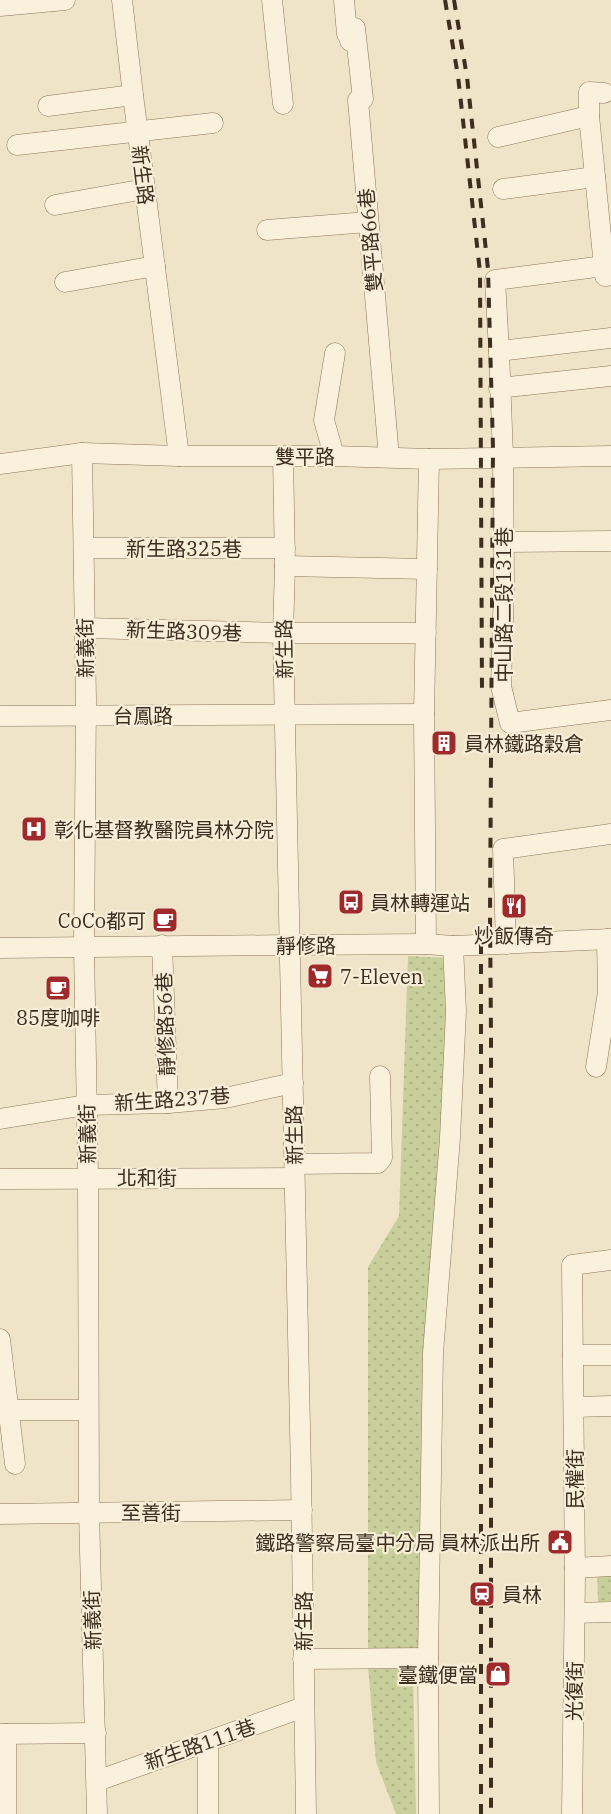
<svg xmlns="http://www.w3.org/2000/svg" width="611" height="1814" viewBox="0 0 611 1814" font-family="'IBM Plex Serif','Noto Sans TC',serif">
<style>
.grass{fill:url(#grass-dots)}
.lines{fill:none;stroke-linecap:round;stroke-linejoin:round}
.minor-casing{stroke:#8d765c;stroke-width:21}
.minor{stroke:#faf1dc;stroke-width:20}
.rail{stroke:#3d2e20;stroke-width:4;stroke-dasharray:10 10;stroke-linecap:butt}
.labels{text-anchor:middle;dominant-baseline:central;stroke-width:4.5;stroke-linejoin:round;paint-order:stroke}
.street-label{font-size:20px;fill:#3d2e20;stroke:#f7eed8}
.poi-label{font-size:20px;fill:#3d2e20;stroke:#f7eed8;text-anchor:start}
</style>
<defs>
<pattern id="grass-dots" width="8" height="8" patternUnits="userSpaceOnUse" patternTransform="scale(1.5)"><rect width="8" height="8" fill="#c9cf9b"/><path d="M2 2h.1M6 6h.1" fill="none" stroke="#aeb285" stroke-width="1.8" stroke-linecap="round"/></pattern>
</defs>
<rect width="100%" height="100%" fill="#f0e4c8"/>
<g class="grass">
<polygon points="408,956 448,958 420,1647 411,1654 368,1653 368,1267 399,1216"/>
<polygon points="597,1572 611,1572 611,1601 598,1602"/>
<polygon points="368,1666 413,1666 416,1814 396,1814 376,1762"/>
</g>
<g class="lines">
<g class="minor-casing">
<g id="minor">
<polyline points="122,0 133,95 179,456"/>
<polyline points="272,0 283,104"/>
<polyline points="344,0 347,34 349,34 350,41"/>
<polyline points="0,6 65,0"/>
<polyline points="355,28 363,99 358,100 389,457"/>
<polyline points="604,93 589,92 589,116 605,276 607,276"/>
<polyline points="48,106 133,95"/>
<polyline points="498,137 589,116"/>
<polyline points="17,145 213,123"/>
<polyline points="503,189 595,177"/>
<polyline points="55,205 145,189"/>
<polyline points="267,230 368,222"/>
<polyline points="604,266 495,280 499,351 611,338"/>
<polyline points="65,282 155,266"/>
<polyline points="499,351 503,456 504,586 501,686 510,723 611,710"/>
<polyline points="499,388 611,376"/>
<polyline points="82,453 86,700 84,947 88,1177 89,1513 97,1814"/>
<polyline points="283,456 285,566 283,633 301,1474 306,1814"/>
<polyline points="334,456 324,420 335,353"/>
<polyline points="0,464 82,453 179,456 334,456 429,459 611,456"/>
<polyline points="504,542 611,541"/>
<polyline points="84,548 285,548"/>
<polyline points="285,566 427,569"/>
<polyline points="85,628 283,633 426,633"/>
<polyline points="0,716 424,714"/>
<polyline points="426,944 424,714 429,459"/>
<polyline points="506,944 503,849 611,834"/>
<polyline points="162,945 168,1103"/>
<polyline points="0,948 291,945 426,944 453,946 611,939"/>
<polyline points="596,1067 608,992 607,939"/>
<polyline points="0,1119 86,1105 168,1103 225,1098 293,1083"/>
<polyline points="295,1164 378,1163 382,1158 380,1076"/>
<polyline points="0,1179 294,1178"/>
<polyline points="0,1339 15,1464"/>
<polyline points="573,1355 611,1355"/>
<polyline points="574,1407 611,1406"/>
<polyline points="8,1410 88,1410"/>
<polyline points="0,1514 302,1510"/>
<polyline points="575,1568 611,1566"/>
<polyline points="575,1613 611,1612"/>
<polyline points="303,1659 428,1658"/>
<polyline points="0,1734 96,1733"/>
<polyline points="6,1734 6,1814"/>
<polyline points="208,1743 208,1814"/>
<polyline points="97,1781 304,1707"/>
<polyline points="429,1814 428,1658 433,1353 450,1138 456,1011 453,946"/>
<polyline points="572,1814 575,1576 572,1265 611,1260"/>
</g>
</g>
<use href="#minor" class="minor"/>
<g class="rail">
<polyline points="445,0 458,76 480,272 482,692"/>
<polyline points="454,0 467,77 488,269 493,448 490,915 491,1036 491,1814"/>
<polyline points="481,1814 481,938"/>
</g>
</g>
<defs>
<g id="building-square" transform="scale(1.35)"><rect x="-9" y="-9" width="18" height="18" rx="4" fill="#9e2a2b" stroke="#f7eed8"/><path d="M-4-6H4V6H1V3H-1V6H-4ZM-2.5-4.3h1.7v1.8h-1.7ZM.8-4.3h1.7v1.8H.8ZM-2.5-1h1.7V.8h-1.7ZM.8-1h1.7V.8H.8Z" fill="#fff"/></g>
<g id="hospital-square" transform="scale(1.35)"><rect x="-9" y="-9" width="18" height="18" rx="4" fill="#9e2a2b" stroke="#f7eed8"/><path d="M-5-5h3v3.5h4V-5h3V5h-3V1.5h-4V5h-3Z" fill="#fff"/></g>
<g id="bus-square" transform="scale(1.35)"><rect x="-9" y="-9" width="18" height="18" rx="4" fill="#9e2a2b" stroke="#f7eed8"/><path d="M-5-6H5V4H4V6H2V4H-2V6H-4V4H-5ZM-3.5-4V0h7V-4ZM-3.5 1.2v1.5H-2V1.2ZM2 1.2v1.5H3.5V1.2Z" fill="#fff"/></g>
<g id="restaurant-square" transform="scale(1.35)"><rect x="-9" y="-9" width="18" height="18" rx="4" fill="#9e2a2b" stroke="#f7eed8"/><path d="M-5-6h1v4h1v-4h1v4h1v-4h1v5L-1.5 .5V6h-2V.5L-5-1ZM5-6V6H3V1.5H1.5Q1.5-4 5-6Z" fill="#fff"/></g>
<g id="cafe-square" transform="scale(1.35)"><rect x="-9" y="-9" width="18" height="18" rx="4" fill="#9e2a2b" stroke="#f7eed8"/><path d="M-5.5-4.5H6V0H3Q3 3.5 0 3.5H-2.5Q-5.5 3.5-5.5 0ZM3-3.2v2h1.7v-2ZM-6 4.5H4V6H-6Z" fill="#fff"/></g>
<g id="supermarket-square" transform="scale(1.35)"><rect x="-9" y="-9" width="18" height="18" rx="4" fill="#9e2a2b" stroke="#f7eed8"/><path d="M-6-5.5h2.5l.6 2H6L4.5 2H-2.5L-4.4-4H-6ZM-1.5 3.2a1.3 1.3 0 1 0 .1 0ZM3 3.2a1.3 1.3 0 1 0 .1 0Z" fill="#fff"/></g>
<g id="civic-square" transform="scale(1.35)"><rect x="-9" y="-9" width="18" height="18" rx="4" fill="#9e2a2b" stroke="#f7eed8"/><path d="M-.6-6.5H3V-4.5H.6V-3L4-1V1h2V6H-6V1h2V-1L-.6-3ZM-1.2 2.5V6h2.4V2.5Z" fill="#fff"/></g>
<g id="station-square" transform="scale(1.35)"><rect x="-9" y="-9" width="18" height="18" rx="4" fill="#9e2a2b" stroke="#f7eed8"/><path d="M-3-6H3Q5-6 5-4V2Q5 4 3 4L4.5 6H3L1.5 4h-3L-3 6H-4.5L-3 4Q-5 4-5 2V-4Q-5-6-3-6ZM-3.5-4v3h7v-3ZM-3.5 1v1.5H-2V1ZM2 1v1.5H3.5V1Z" fill="#fff"/></g>
<g id="shop-square" transform="scale(1.35)"><rect x="-9" y="-9" width="18" height="18" rx="4" fill="#9e2a2b" stroke="#f7eed8"/><path d="M-5-2.5h2.3a2.7 3.5 0 0 1 5.4 0H5L5.5 6h-11ZM-1.5-2.5h3a1.5 2.3 0 0 0-3 0Z" fill="#fff"/></g>
</defs>
<g fill-rule="evenodd">
<use href="#building-square" x="444" y="743"/>
<use href="#hospital-square" x="34" y="829"/>
<use href="#bus-square" x="351" y="902"/>
<use href="#restaurant-square" x="514" y="906"/>
<use href="#cafe-square" x="165" y="920"/>
<use href="#supermarket-square" x="320" y="976"/>
<use href="#cafe-square" x="58" y="988"/>
<use href="#civic-square" x="560" y="1542"/>
<use href="#station-square" x="482" y="1594"/>
<use href="#shop-square" x="498" y="1674"/>
</g>
<g class="labels">
<g class="street-label">
<text transform="translate(143 175) rotate(83)">新生路</text>
<text transform="translate(370 240) rotate(-95)">雙平路66巷</text>
<text x="305" y="456">雙平路</text>
<text x="184" y="548">新生路325巷</text>
<text transform="translate(503 605) rotate(-90)">中山路二段131巷</text>
<text transform="translate(184 631) rotate(2)">新生路309巷</text>
<text transform="translate(85 648) rotate(-91)">新義街</text>
<text transform="translate(284 649) rotate(-91)">新生路</text>
<text x="143" y="715">台鳳路</text>
<text x="306" y="945">靜修路</text>
<text transform="translate(165 1024) rotate(-92)">靜修路56巷</text>
<text transform="translate(172 1099) rotate(-4)">新生路237巷</text>
<text transform="translate(87 1134) rotate(-91)">新義街</text>
<text transform="translate(294 1135) rotate(-91)">新生路</text>
<text x="147" y="1177">北和街</text>
<text transform="translate(574 1479) rotate(-90)">民權街</text>
<text x="151" y="1512">至善街</text>
<text transform="translate(92 1620) rotate(-92)">新義街</text>
<text transform="translate(303 1621) rotate(-90)">新生路</text>
<text transform="translate(574 1691) rotate(-89)">光復街</text>
<text transform="translate(200 1744) rotate(-19)">新生路111巷</text>
</g>
<g class="poi-label">
<text x="464" y="743">員林鐵路穀倉</text>
<text x="54" y="829">彰化基督教醫院員林分院</text>
<text x="370" y="902">員林轉運站</text>
<text x="146" y="920" text-anchor="end">CoCo都可</text>
<text x="514" y="935" text-anchor="middle">炒飯傳奇</text>
<text x="340" y="976">7-Eleven</text>
<text x="58" y="1017" text-anchor="middle">85度咖啡</text>
<text x="540" y="1542" text-anchor="end">鐵路警察局臺中分局 員林派出所</text>
<text x="502" y="1594">員林</text>
<text x="478" y="1674" text-anchor="end">臺鐵便當</text>
</g>
</g>
</svg>
